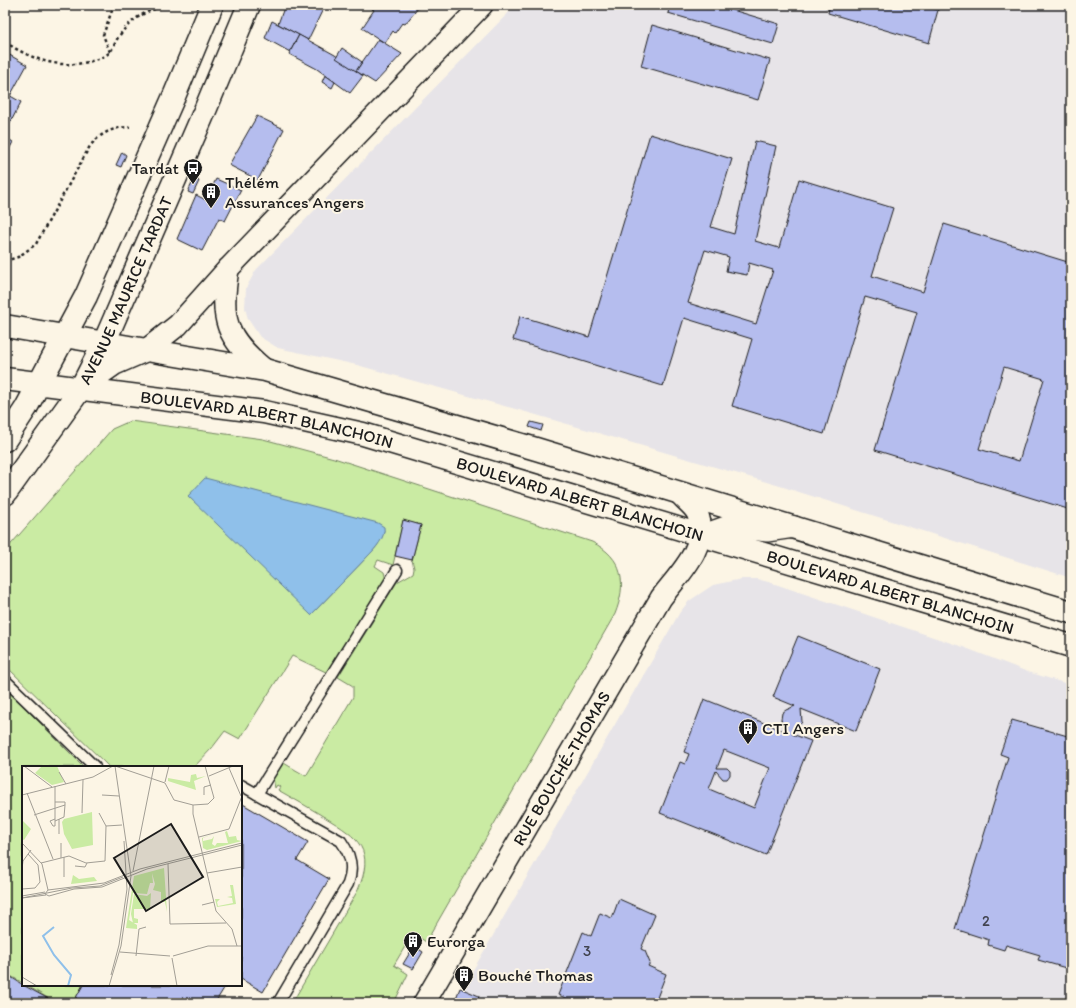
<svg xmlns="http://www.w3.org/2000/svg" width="1076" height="1008" viewBox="0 0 1076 1008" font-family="Itim,sans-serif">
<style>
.built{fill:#e7e4e8}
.green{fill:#caeba3;stroke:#738460;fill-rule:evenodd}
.water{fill:#8fc0ea;stroke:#617e98}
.building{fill:#b5bdee;stroke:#1c1c1c;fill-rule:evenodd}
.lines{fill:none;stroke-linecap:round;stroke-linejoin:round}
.lane-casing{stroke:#1c1c1c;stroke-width:13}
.street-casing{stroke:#1c1c1c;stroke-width:24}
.secondary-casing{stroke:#1c1c1c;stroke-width:25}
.path{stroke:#1c1c1c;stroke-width:2.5;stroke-dasharray:3 3;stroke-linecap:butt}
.lane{stroke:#fcf5e5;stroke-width:10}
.street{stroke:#fcf5e5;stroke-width:21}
.secondary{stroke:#fcf5e5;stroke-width:22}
.labels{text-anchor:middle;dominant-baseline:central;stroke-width:4;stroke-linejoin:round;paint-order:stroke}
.number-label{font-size:15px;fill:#424450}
.poi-label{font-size:17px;fill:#1c1c1c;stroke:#fcf5e5;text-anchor:start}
.street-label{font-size:17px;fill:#1c1c1c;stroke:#fcf5e5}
.inset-river{fill:none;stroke:#8fc0ea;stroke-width:2}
.inset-road{fill:none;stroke:#a29e95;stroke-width:1}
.view{fill:#1c1c1c;fill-opacity:0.15;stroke:#1c1c1c;stroke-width:2}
.inset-edge{fill:none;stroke:#1c1c1c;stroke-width:2}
</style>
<rect width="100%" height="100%" fill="#fcf5e5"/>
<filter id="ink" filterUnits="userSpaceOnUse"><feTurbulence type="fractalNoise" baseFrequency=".025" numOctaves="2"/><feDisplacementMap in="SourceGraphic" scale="8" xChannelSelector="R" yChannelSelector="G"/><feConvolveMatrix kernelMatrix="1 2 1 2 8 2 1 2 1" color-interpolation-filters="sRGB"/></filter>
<g filter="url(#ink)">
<g class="built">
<polygon points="516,5 583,5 591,11 596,5 1071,5 1071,578 780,486 526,412 357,365 278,348 260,337 248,319 245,308 246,288 256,270"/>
<polygon points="742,579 757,579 772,583 963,647 1028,672 1071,685 1071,1003 454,1003 680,612 689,601 713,585"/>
</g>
<g class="green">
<path d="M130,421l133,18 71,19 258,84c32,16 35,42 23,72l-189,328 -13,-9 -19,32 14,9 -14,29h-102l66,-113c17,-40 1,-52 -32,-72 -16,-10 -32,-19 -48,-28l2,-3 -3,-2 -2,3 -2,-10 9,-16 24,14 47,-79v-11l-15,-9 59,-95 16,-9 1,-5 -2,-8 9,-35 -18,-4 -10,44 -15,-5 -3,6 9,6 2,8 -58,93 -36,-17 -52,83 -15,-8 -13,17 -18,19h-85l-104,-102v-114l107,-122zM384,530l-7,16 -9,10 -57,59z"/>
<polygon points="5,688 84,767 23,767 23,983 5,973"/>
<polygon points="26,985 83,985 73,1003 56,1003"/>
</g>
<path class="water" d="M205,478l173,45 6,4c2,10 -9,22 -16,29l-57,59 -123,-119z"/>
<g class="building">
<polygon points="285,5 325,5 308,40 278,24"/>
<polygon points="374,5 414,5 419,7 405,24 402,23 395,33 393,31 385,43 362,28 374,10 372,9"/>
<polygon points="670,5 716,5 779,24 773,44 668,13"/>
<polygon points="820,5 921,5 938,10 929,43 828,13 829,8"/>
<polygon points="272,21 299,35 290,52 265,38"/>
<polygon points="652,25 770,60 758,100 641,66"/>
<polygon points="299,35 335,55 363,76 350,93 317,69 289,54"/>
<polygon points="378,39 402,54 375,83 356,71"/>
<polygon points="342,48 362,62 356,71 336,58"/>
<polygon points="6,53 27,65 10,96 5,93"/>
<polygon points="325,75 335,82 332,88 322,82"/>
<polygon points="5,93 21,102 5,133"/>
<polygon points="257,116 284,129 258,180 229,165"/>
<path d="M650,134l82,25 -21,68 23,7 21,-93 21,5 -21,95 24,7 20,-69 94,29 -21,68 51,16 21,-68 127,39v247l-196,-60 42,-138 -52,-15 -41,137 -92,-28 20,-67 -68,-21 -21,68 -150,-46 7,-24 69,21zM705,250l24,7 -3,14 21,4 2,-12 24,7 -17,54 -68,-21zM1004,367l40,12 -25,82 -40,-12z"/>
<polygon points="5,137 13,142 5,157"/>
<polygon points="122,152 126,155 121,167 116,165"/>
<polygon points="194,179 199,181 193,194 188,192"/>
<polygon points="216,179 241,190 225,221 219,218 202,251 177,239 196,195 206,200"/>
<polygon points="531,422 543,425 541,431 529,427"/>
<polygon points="403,520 421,525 412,560 395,556"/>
<path d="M798,636l82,33 -24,62 -55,-22 1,13 -10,12 19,7 -45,114 -106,-42 20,-51 5,2 4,-10 -5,-2 20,-53 80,32 2,-3 -4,-4 -1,-5 1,-6 4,-3 9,-4 -22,-9zM724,750l46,18 -16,40 -45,-19 7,-18 7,8h4l3,-4v-4l-3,-3h-10z"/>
<polygon points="1012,720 1071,737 1071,964 1068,963 1066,968 1038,960 1040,955 1006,945 1004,950 988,945 989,940 955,929 1008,757 1000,754"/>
<polygon points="241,803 308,842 297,860 329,879 263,992 241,979"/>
<polygon points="619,899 655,915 641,949 645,951 650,963 648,966 666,974 655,1003 579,1003 558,995 583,932 591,936 600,913 612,918"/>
<polygon points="414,946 423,952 413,969 403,964"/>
<polygon points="5,973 23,985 56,1003 5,1003"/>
<polygon points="83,985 226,985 215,1003 73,1003"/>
<polygon points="460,988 479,996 477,1003 454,1003"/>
</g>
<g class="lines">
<g class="lane-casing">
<g id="lane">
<polyline points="5,680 95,767"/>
<path d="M241,785l100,56c10,14 13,27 7,43l-70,119"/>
<polyline points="257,794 397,570"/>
</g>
</g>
<g class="street-casing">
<g id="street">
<path d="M228,269c-8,51 -3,68 37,101"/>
<polyline points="81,388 115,364 145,351 178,325 228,269 482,5"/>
<polyline points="701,536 729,526 767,531 794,527"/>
<path id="s1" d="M424,1003l237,-405c17,-23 48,-51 37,-83 -2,-7 -13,-15 -18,-21"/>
</g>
</g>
<g class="secondary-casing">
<g id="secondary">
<polyline points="5,326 265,370 536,449 1071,612"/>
<path id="s2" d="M5,379l259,33 99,22 708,212"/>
<polyline points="5,440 26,408 86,296 175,94 212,5"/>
<path id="s3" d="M5,494l76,-106 23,-45 102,-235 43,-103"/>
</g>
</g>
<g class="path">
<path d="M5,42c26,17 52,27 83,20 7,-2 17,-5 22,-10 4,-5 6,-12 9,-16 13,-18 27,-25 47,-31"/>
<polyline points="110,52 103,35 114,5"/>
<path d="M5,261l13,-4 18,-13 54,-98c11,-13 23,-19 40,-19"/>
</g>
<use href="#lane" class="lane"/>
<use href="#street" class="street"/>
<use href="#secondary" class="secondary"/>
</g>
</g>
<defs>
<g id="bus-pin" transform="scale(1)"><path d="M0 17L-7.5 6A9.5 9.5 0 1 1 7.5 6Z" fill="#1c1c1c" stroke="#fcf5e5"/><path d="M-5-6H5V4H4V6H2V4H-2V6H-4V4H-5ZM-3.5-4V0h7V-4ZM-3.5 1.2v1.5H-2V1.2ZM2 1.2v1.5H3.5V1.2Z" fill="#fff"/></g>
<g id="building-pin" transform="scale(1)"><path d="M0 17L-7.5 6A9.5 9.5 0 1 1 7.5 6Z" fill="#1c1c1c" stroke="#fcf5e5"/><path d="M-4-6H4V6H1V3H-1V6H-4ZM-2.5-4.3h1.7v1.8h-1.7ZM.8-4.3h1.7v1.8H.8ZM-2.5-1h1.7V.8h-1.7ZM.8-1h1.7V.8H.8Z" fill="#fff"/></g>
</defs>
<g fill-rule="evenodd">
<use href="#bus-pin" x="193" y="168"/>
<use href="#building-pin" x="211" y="192"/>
<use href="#building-pin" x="748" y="728"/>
<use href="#building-pin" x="413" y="941"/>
<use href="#building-pin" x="464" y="975"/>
</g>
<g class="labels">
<g class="number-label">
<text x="986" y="921">2</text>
<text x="587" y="951">3</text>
</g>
<g class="poi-label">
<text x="179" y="168" text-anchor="end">Tardat</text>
<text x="225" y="182">Thélém<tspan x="225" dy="20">Assurances Angers</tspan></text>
<text x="762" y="728">CTI Angers</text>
<text x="427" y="941">Eurorga</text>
<text x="478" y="975">Bouché Thomas</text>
</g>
<g class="street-label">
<text stroke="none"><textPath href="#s3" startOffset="238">AVENUE MAURICE TARDAT</textPath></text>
<text stroke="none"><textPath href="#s2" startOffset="265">BOULEVARD ALBERT BLANCHOIN</textPath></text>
<text stroke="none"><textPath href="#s2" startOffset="589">BOULEVARD ALBERT BLANCHOIN</textPath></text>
<text stroke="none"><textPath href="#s2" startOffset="913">BOULEVARD ALBERT BLANCHOIN</textPath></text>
<text stroke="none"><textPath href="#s1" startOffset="272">RUE BOUCHÉ-THOMAS</textPath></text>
</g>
</g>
<g transform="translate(22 766)">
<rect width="220" height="220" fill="#fcf5e5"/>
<path d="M20,0h15l7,16 -12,3 -17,-12zM174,8l1,4 9,-2 -12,5 2,9 -28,-9v-3l22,4 1,-7zM70,46l1,33 -21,4 -8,-15 -2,-12 2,-3zM0,54l9,9 -7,11 -2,-1zM205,65l2,6 7,-1 1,4 5,1 -35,9 -4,-2 -1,-10 12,-4 -11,4v3l9,-2 2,-3 -2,8 3,2 2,-3h11l-3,-11zM142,102l3,44 -2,-10h-4v-10l-8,-2 2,-6 -3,-11 1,10h-3l-3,11 -14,-1 -4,27 8,5v4l-11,-1 8,-52zM51,109l6,4 15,-2 3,4 -26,3zM208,119h3l3,19 -19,3 -2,-8h5l-3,3 1,4 15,-3 -1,-5 -5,-1 5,-1zM129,127l-1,16h-16v9l4,1v4h-5l-2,-9 3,-20 13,2z" fill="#caeba3"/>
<path class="inset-river" d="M32,161l-11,9 11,19 17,20 -3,11"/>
<path class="inset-road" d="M2,0l28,21M93,0l50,17 9,17 19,5M207,2l12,28M37,6l7,12M187,10l24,-10M143,16l4,-16M5,27l26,66M0,29l71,-18 20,-11M80,29l17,1M182,29v-8l7,-2M171,39v9l23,97 16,18 5,17M171,39l15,-1 6,-6 -9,-32M60,47l1,-33M77,47l7,13M12,49l31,-10v-3h-10M33,53l-5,2 3,5h2v-40M37,53v15M33,55l9,-4 1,-12M177,71l30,-8 13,-33M0,77l20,21 6,26M39,92v-15M19,97l28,-7 17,7 19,-2 1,-35 16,-1M146,98l2,60 56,-1M53,100l10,1 2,-4M0,103l1,-8 8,-11M111,105l21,-105M185,107l35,-6M42,111v-20M0,123l13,-1 5,-6 -2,-17 -10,-11M26,124l-3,4 4,2 25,-7 28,-2 45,-18 95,-24M26,124l56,-7 36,-14 102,-26M0,130l23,-4M0,132l24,-3M0,132l50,-10 28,-2 23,-9M180,139l12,-3M98,186l50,4M114,190l3,-27 7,-2M151,190l35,-10h34M150,192l5,28M89,209l8,-30 8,-56 -3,-48M0,211l15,9M87,220l12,-40 10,-70 -16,-110"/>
<path class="view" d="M149,58l32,53 -57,34 -32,-53z"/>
<rect width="220" height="220" class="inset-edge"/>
</g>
<rect width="1076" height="1008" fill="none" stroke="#fcf5e5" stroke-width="20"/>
<rect x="10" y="10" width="1056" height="988" fill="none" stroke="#1c1c1c" stroke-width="1.5" filter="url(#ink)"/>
</svg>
